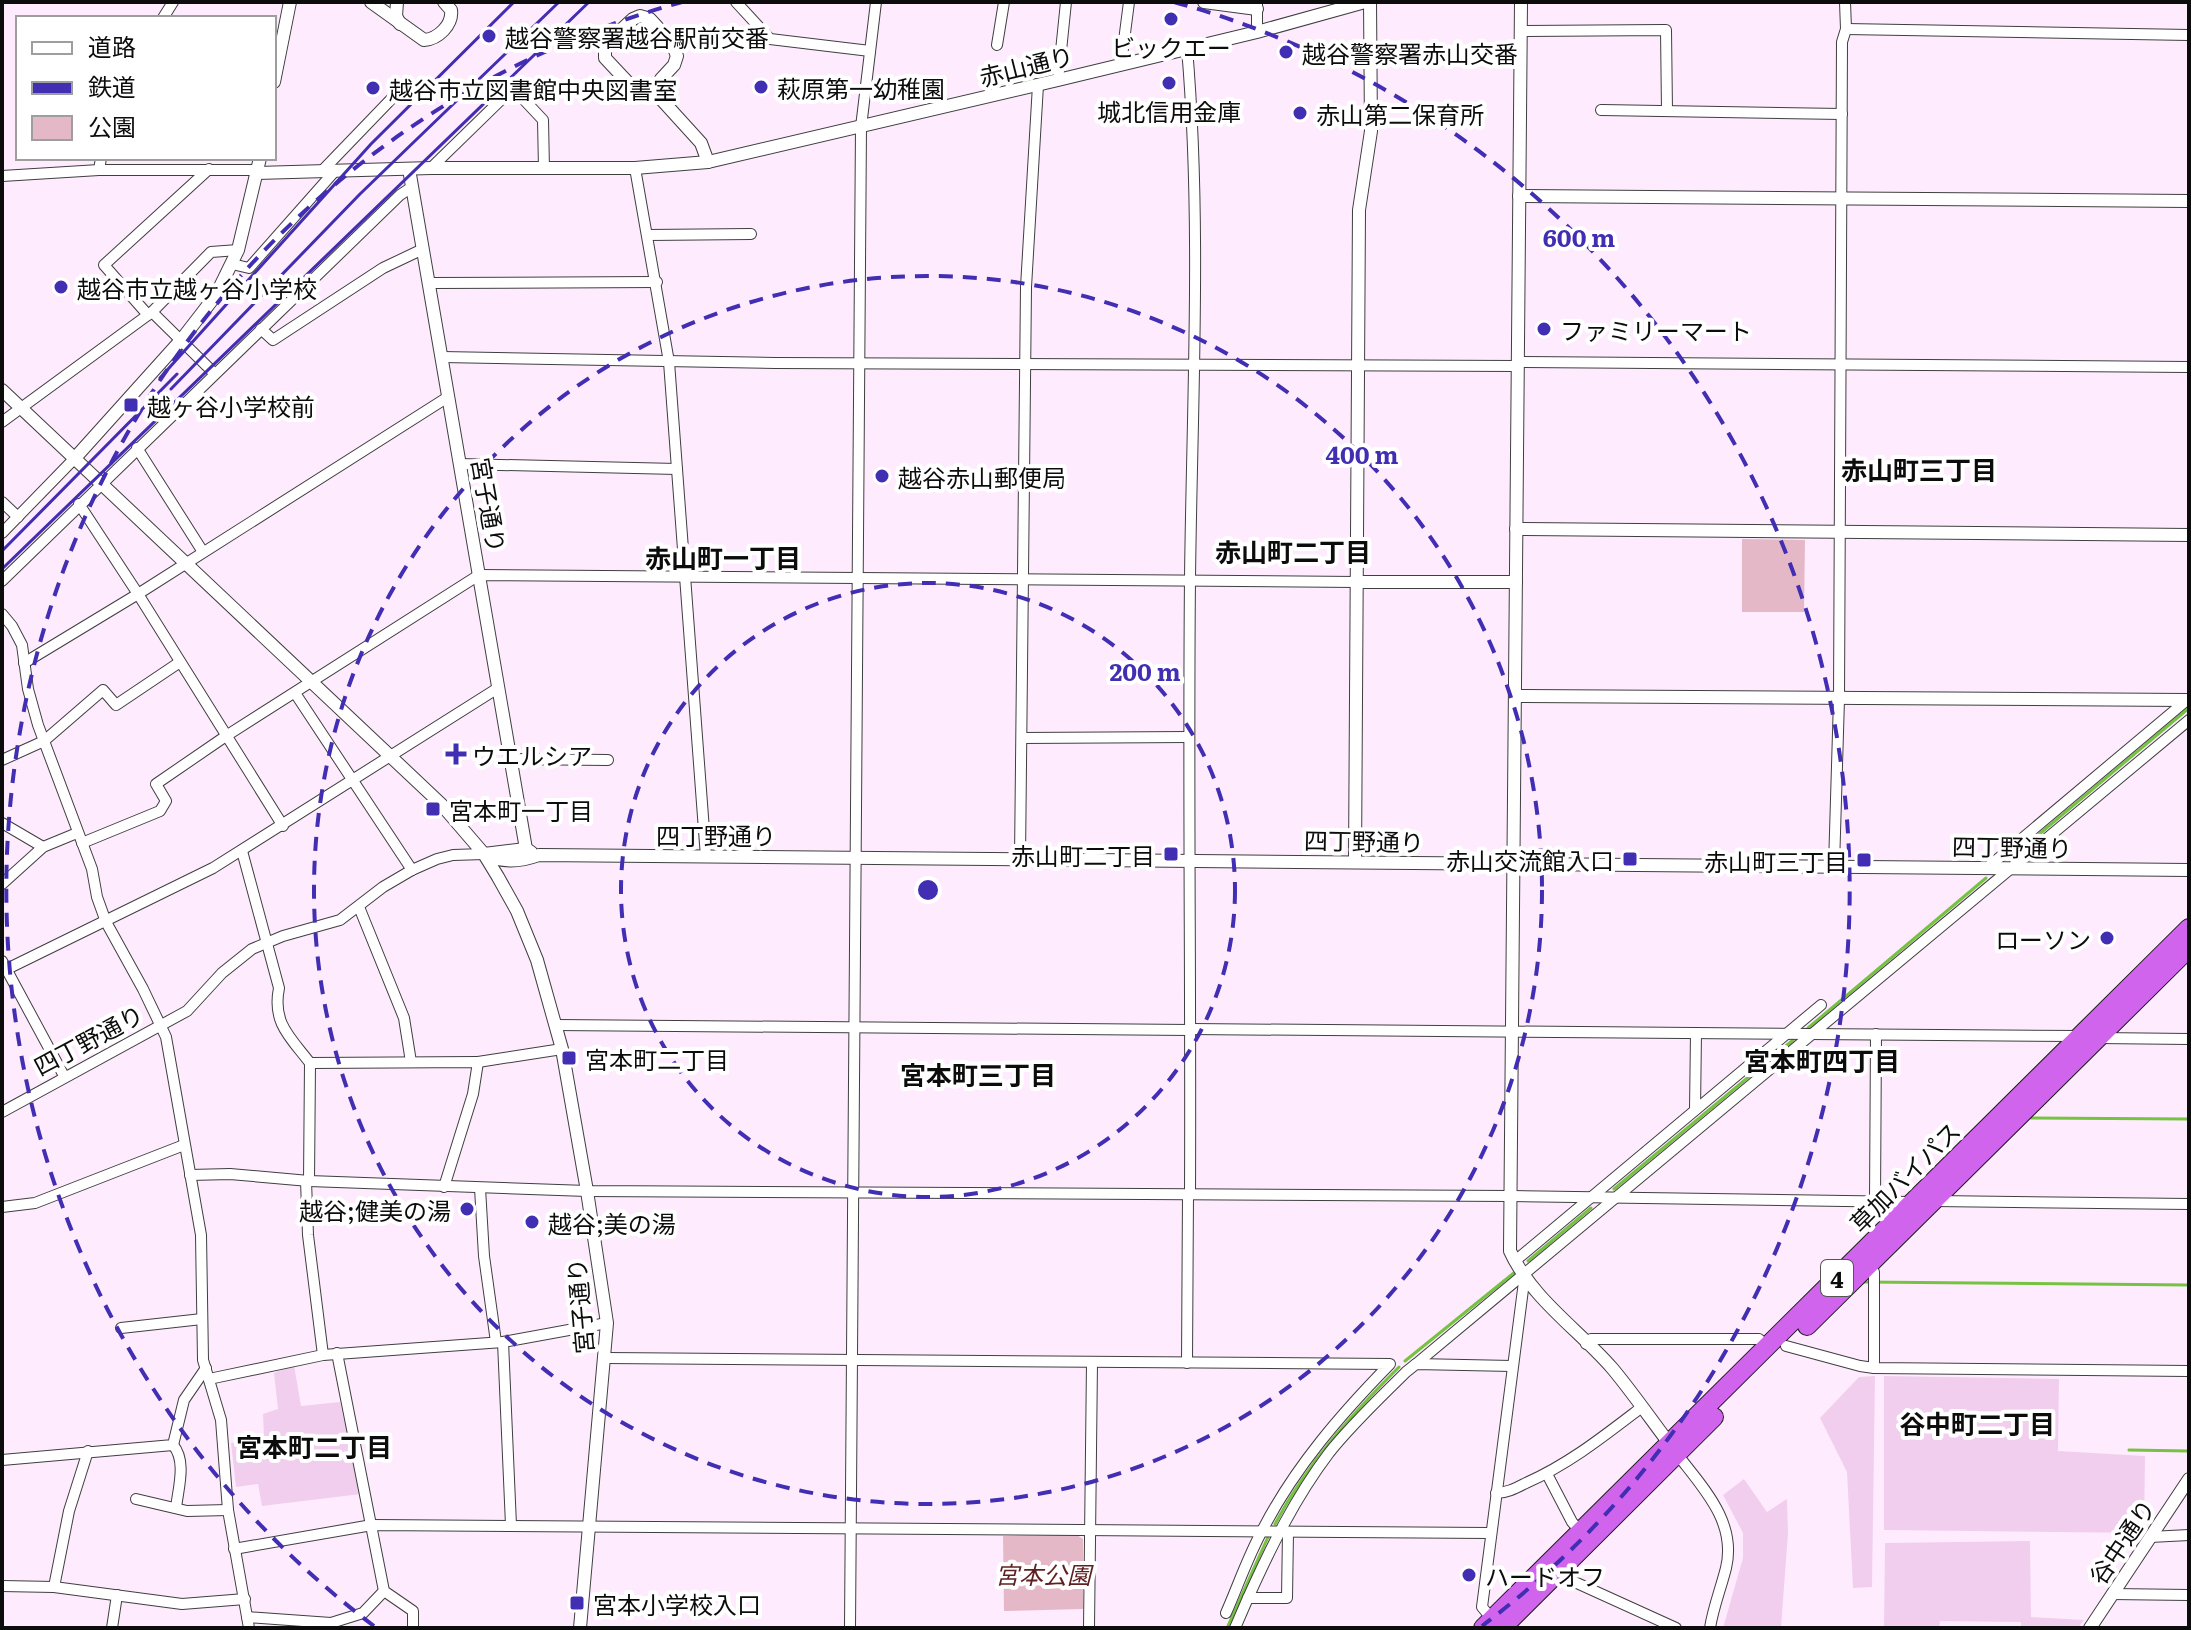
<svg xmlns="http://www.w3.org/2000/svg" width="2191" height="1630" viewBox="0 0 2191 1630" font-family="Literata,'Noto Sans JP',serif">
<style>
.farmland{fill:#f2ceee}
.green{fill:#e5b8c7}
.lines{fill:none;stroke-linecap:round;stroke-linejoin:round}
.stream{stroke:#75c340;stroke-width:3}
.minor-casing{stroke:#3f3f3f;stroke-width:12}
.tertiary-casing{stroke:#3f3f3f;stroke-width:14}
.trunk-casing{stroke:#1d1d1d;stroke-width:20}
.minor{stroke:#fff;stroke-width:10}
.tertiary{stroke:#fff;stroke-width:12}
.trunk{stroke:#d164ec;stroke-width:18}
.rail{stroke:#412eb2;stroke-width:3}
.ring{fill:none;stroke:#412eb2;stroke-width:4;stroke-dasharray:14 10}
.poi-dot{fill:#412eb2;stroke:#fff;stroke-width:3}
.labels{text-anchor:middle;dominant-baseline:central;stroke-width:8;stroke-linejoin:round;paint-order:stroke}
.shield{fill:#fff;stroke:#555;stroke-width:2}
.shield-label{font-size:22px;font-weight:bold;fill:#0c0c0c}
.poi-label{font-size:24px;fill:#0c0c0c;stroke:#fff;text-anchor:start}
.street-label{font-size:24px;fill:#0c0c0c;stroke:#fff}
.park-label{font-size:24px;font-style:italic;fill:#5e2122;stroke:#fff}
.neighbourhood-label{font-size:26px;font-weight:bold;fill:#0c0c0c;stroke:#fff}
.centre{fill:#412eb2;stroke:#fff;stroke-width:4}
.ring-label{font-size:24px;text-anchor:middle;font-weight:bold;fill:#412eb2;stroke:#fff;stroke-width:8;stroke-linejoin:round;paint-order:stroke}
</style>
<rect width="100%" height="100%" fill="#feecfe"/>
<g class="farmland">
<polygon points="294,1365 301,1406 340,1402 361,1494 262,1506 258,1484 236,1487 231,1443 264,1438 263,1414 278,1409 274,1373"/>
<polygon points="1875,1376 1872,1587 1853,1588 1847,1472 1820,1418 1859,1377"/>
<polygon points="1884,1376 2059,1379 2058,1451 2145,1456 2144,1533 1884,1530"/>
<polygon points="1744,1479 1767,1512 1787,1499 1788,1533 1781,1628 1723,1628 1743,1558 1743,1533 1723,1495"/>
<polygon points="2030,1541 2031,1617 2084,1620 2078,1628 2021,1628 2021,1622 1940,1621 1939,1628 1884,1628 1885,1543"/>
</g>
<g class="green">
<polygon points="1742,539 1805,540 1804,612 1742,612"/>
<polygon points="1077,1535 1083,1539 1083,1609 1004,1611 1003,1536"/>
</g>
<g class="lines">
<g class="stream">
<polyline points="2011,858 2189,708"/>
<polyline points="1808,1028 1986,878"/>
<polyline points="2031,1118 2189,1119"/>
<polyline points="1614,1189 1793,1040"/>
<polyline points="1528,1261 1591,1208"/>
<polyline points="1863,1282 2189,1285"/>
<polyline points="1405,1361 1515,1272"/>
<polyline points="2129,1450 2189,1451"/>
<path d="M1275,1524c32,-60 76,-109 124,-157"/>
<polyline points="1227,1628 1268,1537"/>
</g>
<g class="minor-casing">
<g id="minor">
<polyline points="736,2 770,39 870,51"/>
<polyline points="163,18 173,2"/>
<polyline points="1846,29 2189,35"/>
<polyline points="1521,31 1666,30 1667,111"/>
<polyline points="1257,32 1257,2"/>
<polyline points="997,45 1004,2"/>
<path d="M1187,48c15,177 5,354 3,531 -2,206 1,410 0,615"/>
<polyline points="1121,64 1129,2"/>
<polyline points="1058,80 1066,2"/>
<polyline points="1601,110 1842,114"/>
<polyline points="431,168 513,88 543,120 544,169"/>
<polyline points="635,168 669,362 706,857"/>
<polyline points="99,170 101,158"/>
<polyline points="321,172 399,91"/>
<polyline points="2,176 99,170 258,170"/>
<polyline points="648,235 751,234"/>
<polyline points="232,264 249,268 334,172"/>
<polyline points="429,283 657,282"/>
<polyline points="152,312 214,373"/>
<polyline points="148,315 104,265 209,169"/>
<polyline points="261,329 273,340 383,268 423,249"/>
<polyline points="442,357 776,363 1518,366"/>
<polyline points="1518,362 2189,367"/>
<polyline points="2,422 152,312 211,252 238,250"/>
<polyline points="137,448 203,552"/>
<polyline points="460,464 677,469"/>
<polyline points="2,502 18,517"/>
<polyline points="79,504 138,594 283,826"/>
<polyline points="2,533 75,458"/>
<polyline points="2,581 400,195 412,187"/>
<polyline points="2,614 12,626 22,645 28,689 38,725 92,869 97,897 106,922 143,989 166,1037 201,1235 203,1360 221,1420 228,1510 249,1628"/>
<polyline points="24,663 138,594 448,397"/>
<polyline points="295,693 412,870"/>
<polyline points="1022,738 1189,737"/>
<polyline points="511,759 608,760"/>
<polyline points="2,760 44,741 103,690 116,705 180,662"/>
<polyline points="2,823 43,847"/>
<polyline points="82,843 160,811 166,801 156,784 226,736 479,575 1357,582"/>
<path d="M242,851l37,137c-7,35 11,49 31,75l168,-1 -5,32 -29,93"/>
<polyline points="1020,859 1026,287 1038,85"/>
<polyline points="1834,866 1839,699 1842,42 1846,29 1845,2"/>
<polyline points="1987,868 2187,700"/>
<polyline points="2,884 43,847 77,833"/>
<polyline points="359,907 404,1018 411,1062"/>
<polyline points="2,961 64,1076"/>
<polyline points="7,969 213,868 498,688"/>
<polyline points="556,1025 1191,1030"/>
<polyline points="1191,1029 2079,1036"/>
<polyline points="2098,1038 2189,1039"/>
<polyline points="478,1062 562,1049"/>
<polyline points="1695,1110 1696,1033"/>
<polyline points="2,1112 187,1011 222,973 252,949 283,936 340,920 383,887 412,870 437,859 453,855 484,854"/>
<polyline points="190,1175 230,1174 309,1181 587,1191 1511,1196 1912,1202"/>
<polyline points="306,1181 308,1235 323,1355"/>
<polyline points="309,1181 310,1063"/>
<polyline points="480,1188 484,1256 496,1342"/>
<polyline points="1875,1201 1876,1034"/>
<polyline points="1935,1201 2189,1204"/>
<polyline points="2,1207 35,1203 184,1145"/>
<polyline points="1515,1261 1821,1005"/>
<polyline points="1868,1266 1874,1272 1874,1368"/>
<polyline points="121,1328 202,1319"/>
<polyline points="503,1342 511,1525"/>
<polyline points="1586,1344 1591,1339 1759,1339 1768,1348"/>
<polyline points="1786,1346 1860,1366 1874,1368 2189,1371"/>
<polyline points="337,1353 384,1591 413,1611 413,1628"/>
<path d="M606,1358l784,6c-49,50 -95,103 -127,165 -15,27 -25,57 -37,84"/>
<polyline points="1187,1363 1188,1194"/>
<polyline points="1416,1364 2189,720"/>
<polyline points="209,1379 323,1355 503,1342 607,1323"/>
<path d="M173,1445c14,16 5,44 3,63"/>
<polyline points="88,1451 69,1511 54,1587 182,1604 245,1599"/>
<path d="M1677,1454c26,34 60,68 49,114 -5,20 -13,40 -16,60"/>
<polyline points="2,1460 173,1445 184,1400 206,1368"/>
<polyline points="1547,1474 1572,1522 1581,1532"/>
<path d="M1496,1493c11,0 20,-5 30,-10 43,-19 78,-47 116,-76"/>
<polyline points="136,1499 187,1511 228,1510"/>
<polyline points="2150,1537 2189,1535"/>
<polyline points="234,1549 372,1525 1490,1533"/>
<polyline points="1557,1574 1676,1628"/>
<polyline points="2,1586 54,1587"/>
<polyline points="2112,1594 2189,1595"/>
<path d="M1248,1598c23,-51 47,-100 81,-145 23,-29 51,-55 77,-81l10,-8 96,2"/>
<polyline points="247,1617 331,1623 363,1613 384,1591"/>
<polyline points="1492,1619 1482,1607 1525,1274"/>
<polyline points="112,1628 117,1595"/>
<polyline points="850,1628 861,127 876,2"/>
<polyline points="1089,1628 1092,1362"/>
<polyline points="1235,1628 1248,1598 1287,1598 1288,1532"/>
</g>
</g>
<g class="tertiary-casing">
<g id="tertiary">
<path d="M371,2l53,38c14,-1 29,-15 27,-30l-7,-8"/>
<polyline points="397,2 396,16 400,24"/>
<polyline points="1204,2 1257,9"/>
<path d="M1521,2l-11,1249c22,48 68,78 102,117 21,25 40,53 60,79"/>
<polyline points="274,82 290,2"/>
<polyline points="661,99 636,91 605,58 605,49 608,42 633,19 640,16 650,19 672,43 677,56 674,65 661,79 659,87 661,99 701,143 708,162"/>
<polyline points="409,169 526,849"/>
<polyline points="257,173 431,168 635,168 708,162 1058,80 1257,32 1365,2"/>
<polyline points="1519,196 2189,201"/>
<polyline points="2,390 441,804 484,854 498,877 517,911 537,960 562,1049 587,1191 607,1323 580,1628"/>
<polyline points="75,458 182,339 216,295 238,250 260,158"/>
<polyline points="1516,529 2189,535"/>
<polyline points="1357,582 1516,582"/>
<polyline points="1515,696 2187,700"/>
<path d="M484,854c18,9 35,8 55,1l1650,15"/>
<polyline points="484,854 526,849 531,852"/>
<polyline points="1355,861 1359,210 1371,131 1370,2"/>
<polyline points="2090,1628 2189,1479"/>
</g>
</g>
<g class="trunk-casing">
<g id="trunk">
<polyline points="1807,1326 2189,948"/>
<polyline points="1483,1628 2189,928"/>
<polyline points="1502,1628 1714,1417"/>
</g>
</g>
<use href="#minor" class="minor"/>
<use href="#tertiary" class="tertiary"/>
<use href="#trunk" class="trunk"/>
<g class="rail">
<polyline points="160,378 371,144 514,2"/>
<polyline points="171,389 360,194 559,2"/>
<polyline points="2,551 177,374"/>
<polyline points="2,569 589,2"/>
</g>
</g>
<g class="ring">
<circle cx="928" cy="890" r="307"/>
<circle cx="928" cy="890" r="614"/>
<path d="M374 1626A921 921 0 0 1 682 2M1174 2A921 921 0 0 1 1482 1626"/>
</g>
<g class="poi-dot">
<circle cx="1171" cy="19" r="8"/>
<circle cx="489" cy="36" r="8"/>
<circle cx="1286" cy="52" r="8"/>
<circle cx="1169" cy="83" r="8"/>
<circle cx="761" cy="87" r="8"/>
<circle cx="373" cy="88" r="8"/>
<circle cx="1300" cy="113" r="8"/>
<circle cx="61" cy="287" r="8"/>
<circle cx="1544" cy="329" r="8"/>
<rect x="123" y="397" width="16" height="16" rx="4"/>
<circle cx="882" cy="476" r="8"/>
<path d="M452 742h8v8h8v8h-8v8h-8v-8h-8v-8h8z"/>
<rect x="425" y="801" width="16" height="16" rx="4"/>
<rect x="1163" y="846" width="16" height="16" rx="4"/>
<rect x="1622" y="851" width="16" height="16" rx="4"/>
<rect x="1856" y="852" width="16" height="16" rx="4"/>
<circle cx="2107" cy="938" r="8"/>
<rect x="561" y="1050" width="16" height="16" rx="4"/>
<circle cx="467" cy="1209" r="8"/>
<circle cx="532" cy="1222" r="8"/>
<circle cx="1469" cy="1575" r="8"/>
<rect x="569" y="1595" width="16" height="16" rx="4"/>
</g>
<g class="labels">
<rect class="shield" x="1821" y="1260" width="32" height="36" rx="6"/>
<g class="shield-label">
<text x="1837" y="1278">4</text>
</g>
<g class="poi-label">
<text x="505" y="36">越谷警察署越谷駅前交番</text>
<text x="1171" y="46" text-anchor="middle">ビックエー</text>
<text x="1302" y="52">越谷警察署赤山交番</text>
<text x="777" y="87">萩原第一幼稚園</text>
<text x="389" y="88">越谷市立図書館中央図書室</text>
<text x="1169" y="110" text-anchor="middle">城北信用金庫</text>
<text x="1316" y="113">赤山第二保育所</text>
<text x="77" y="287">越谷市立越ヶ谷小学校</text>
<text x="1560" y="329">ファミリーマート</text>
<text x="147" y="405">越ヶ谷小学校前</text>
<text x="898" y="476">越谷赤山郵便局</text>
<text x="472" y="754">ウエルシア</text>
<text x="449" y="809">宮本町一丁目</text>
<text x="1155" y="854" text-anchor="end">赤山町二丁目</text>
<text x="1614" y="859" text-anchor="end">赤山交流館入口</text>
<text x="1848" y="860" text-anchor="end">赤山町三丁目</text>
<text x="2091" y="938" text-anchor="end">ローソン</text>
<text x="585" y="1058">宮本町二丁目</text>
<text x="451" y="1209" text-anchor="end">越谷;健美の湯</text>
<text x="548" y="1222">越谷;美の湯</text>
<text x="1485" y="1575">ハードオフ</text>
<text x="593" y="1603">宮本小学校入口</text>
</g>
<g class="street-label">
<text transform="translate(1026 65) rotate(-14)">赤山通り</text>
<text transform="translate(490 505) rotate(80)">宮子通り</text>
<text x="716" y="834">四丁野通り</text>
<text transform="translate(1364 840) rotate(1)">四丁野通り</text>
<text transform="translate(2012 846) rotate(1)">四丁野通り</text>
<text transform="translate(88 1039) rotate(-28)">四丁野通り</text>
<text transform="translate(1904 1176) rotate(-45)">草加バイパス</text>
<text transform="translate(579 1306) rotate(-95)">宮子通り</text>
<text transform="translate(2121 1541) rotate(-56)">谷中通り</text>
</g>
<g class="park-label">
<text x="1043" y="1573">宮本公園</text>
</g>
<g class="neighbourhood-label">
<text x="1919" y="468">赤山町三丁目</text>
<text x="1293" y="550">赤山町二丁目</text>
<text x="723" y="556">赤山町一丁目</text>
<text x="1822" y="1059">宮本町四丁目</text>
<text x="978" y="1073">宮本町三丁目</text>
<text x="1977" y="1422">谷中町二丁目</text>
<text x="314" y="1445">宮本町二丁目</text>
</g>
</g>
<circle cx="928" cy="890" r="12" class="centre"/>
<g class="ring-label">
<text x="1579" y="247">600 m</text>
<text x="1362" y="464">400 m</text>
<text x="1145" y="681">200 m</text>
</g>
<rect width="2191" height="1630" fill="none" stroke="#0c0c0c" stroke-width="8"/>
<rect x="16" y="16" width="260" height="144" fill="#ffffff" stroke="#9e9e9e" stroke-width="2"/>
<rect x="32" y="42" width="40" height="12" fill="#ffffff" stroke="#9e9e9e" stroke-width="2"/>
<text x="88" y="56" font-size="24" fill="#0c0c0c">道路</text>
<rect x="32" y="82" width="40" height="12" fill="#412eb2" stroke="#9e9e9e" stroke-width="2"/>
<text x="88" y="96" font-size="24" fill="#0c0c0c">鉄道</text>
<rect x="32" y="116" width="40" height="24" fill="#e5b8c7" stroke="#9e9e9e" stroke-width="2"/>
<text x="88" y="136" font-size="24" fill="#0c0c0c">公園</text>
</svg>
